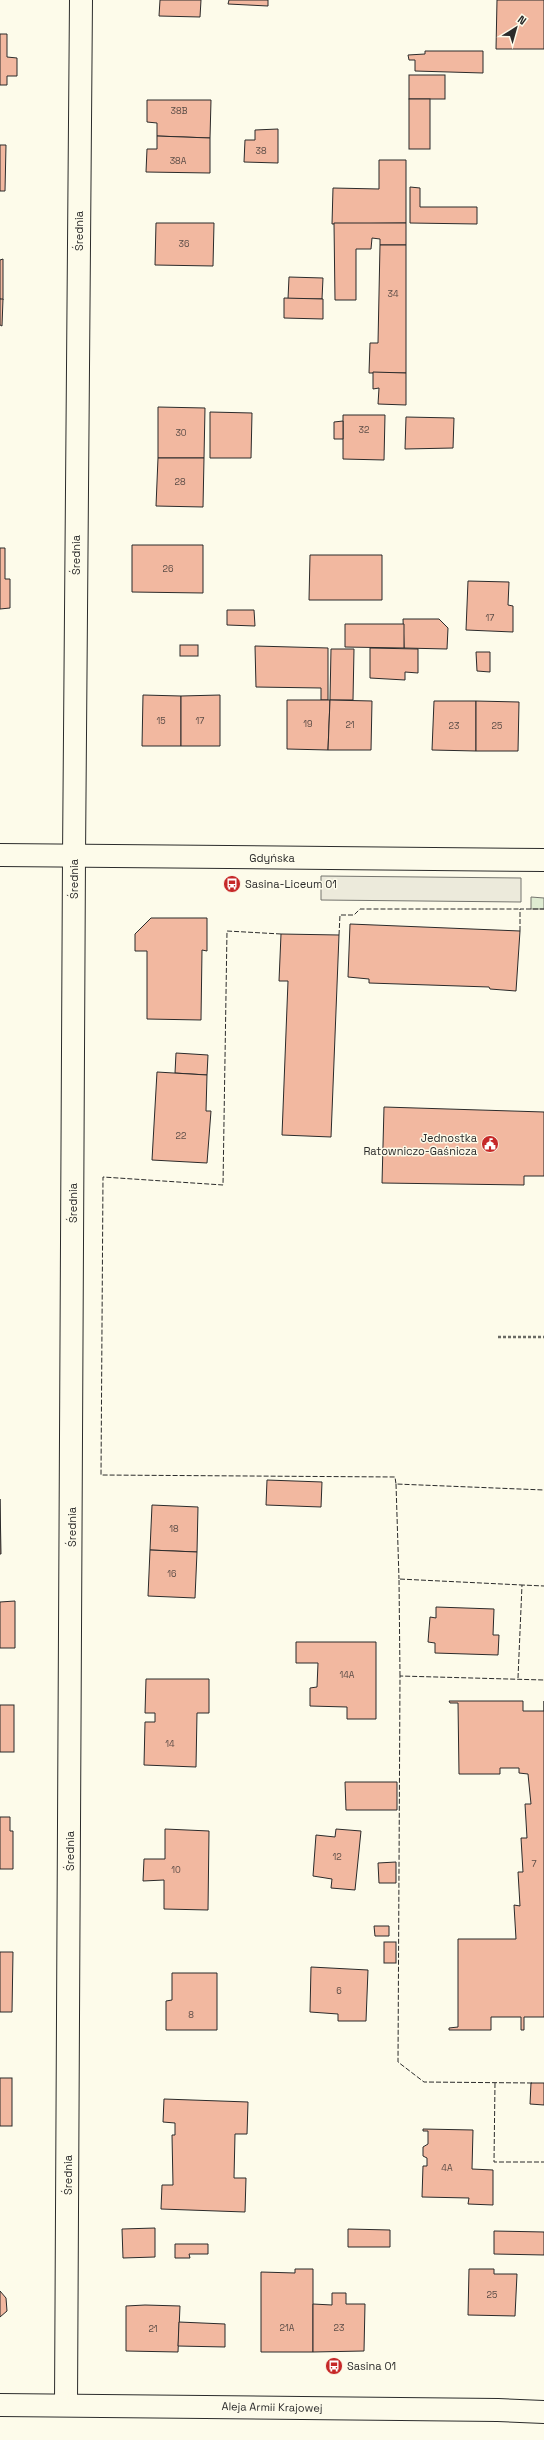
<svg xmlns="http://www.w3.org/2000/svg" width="544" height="2440" viewBox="0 0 544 2440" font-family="'Space Grotesk',sans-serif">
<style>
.green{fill:#deebd1;stroke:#74746e}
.parking{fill:#eceadb;stroke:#74746e}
.building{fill:#f2b8a0;stroke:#2b2b2b}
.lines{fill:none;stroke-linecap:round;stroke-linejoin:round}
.street-casing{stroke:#2b2b2b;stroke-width:24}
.secondary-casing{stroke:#2b2b2b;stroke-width:24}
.path{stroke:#6a6964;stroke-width:2.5;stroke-dasharray:3 2;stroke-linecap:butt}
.street{stroke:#fdfbea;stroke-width:22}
.secondary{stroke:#fdfbea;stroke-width:22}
.fence{stroke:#2b2b2b;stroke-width:1;stroke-dasharray:5 2;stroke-linecap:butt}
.labels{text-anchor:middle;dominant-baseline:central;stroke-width:3;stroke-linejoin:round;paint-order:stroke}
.number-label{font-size:9px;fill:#5d4e48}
.street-label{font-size:11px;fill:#2b2b2b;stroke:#fdfbea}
.poi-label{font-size:11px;fill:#2b2b2b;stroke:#fdfbea;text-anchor:start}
</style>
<rect width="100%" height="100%" fill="#fdfbea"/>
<polygon class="green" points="531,897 544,898 544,909 531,909"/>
<polygon class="parking" points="321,876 521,878 521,902 321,900"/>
<g class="building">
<polygon points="160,0 201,0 200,17 159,16"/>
<polygon points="229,0 268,0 268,6 228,4"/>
<polygon points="497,0 544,0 544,49 496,49"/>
<polygon points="0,34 7,34 7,57 17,58 17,76 7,76 7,85 0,85"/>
<polygon points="425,51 483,51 483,73 415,71 415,60 409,60 408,55 425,54"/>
<rect x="409" y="75" width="36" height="24"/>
<rect x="409" y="99" width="21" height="50"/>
<polygon points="147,100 211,100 210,138 157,136 157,123 147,122"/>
<polygon points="278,129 278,163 244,162 245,140 255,140 255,130"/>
<polygon points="157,136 210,138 210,173 146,172 147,149 157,149"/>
<polygon points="0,145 6,145 5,191 0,191"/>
<polygon points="379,160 406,160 406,223 332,224 333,188 379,189"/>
<polygon points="410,187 420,188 420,207 477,207 477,224 410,223"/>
<polygon points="156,223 214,223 213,266 155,265"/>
<polygon points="334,223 406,223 406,245 380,245 380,239 372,238 371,249 356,249 356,300 335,300"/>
<polygon points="380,245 406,245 406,373 369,373 370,343 378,343"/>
<polygon points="3,259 3,300 0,299 0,260"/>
<polygon points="289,277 323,278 322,299 288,299"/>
<polygon points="284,298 323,299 323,319 284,318"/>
<polygon points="0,299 3,299 2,326 0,325"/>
<polygon points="373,372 406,373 406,405 378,404 379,388 373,389"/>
<polygon points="158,407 205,408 204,458 158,458"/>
<polygon points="210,412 252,413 251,458 210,458"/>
<polygon points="343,415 385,415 384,460 343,459"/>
<polygon points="406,417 454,418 453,448 405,449"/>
<polygon points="343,421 343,439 334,439 334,422"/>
<polygon points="158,458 204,458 203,507 156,506"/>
<polygon points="132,545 203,545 203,593 132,592"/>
<polygon points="0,548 5,548 5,579 10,579 10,608 0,609"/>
<polygon points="310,555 382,555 382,600 309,600"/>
<polygon points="468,581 509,582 508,605 513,606 513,632 466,630"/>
<polygon points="227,610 254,610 255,626 227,625"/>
<polygon points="403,619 439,619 448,628 447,649 404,648"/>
<polygon points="345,624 404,624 404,648 345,647"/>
<rect x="180" y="645" width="18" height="11"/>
<polygon points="255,646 328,648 328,700 321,700 321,688 256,687"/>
<polygon points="370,648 418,649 418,673 405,672 405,680 370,678"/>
<polygon points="331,649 354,649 353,700 330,700"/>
<polygon points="476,652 490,652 490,672 477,671"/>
<polygon points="143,695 181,696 181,746 142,746"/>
<polygon points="220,695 220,746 181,746 181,696"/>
<polygon points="287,700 330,700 328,750 287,749"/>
<polygon points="330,700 372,701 371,750 328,750"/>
<polygon points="434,701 476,701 476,751 432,750"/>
<polygon points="476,701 519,702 518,751 476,751"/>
<polygon points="151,918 207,918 207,951 202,950 201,1020 147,1019 147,951 135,951 135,934"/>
<polygon points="350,924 520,931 516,991 490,989 489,987 369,983 369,979 348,977"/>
<polygon points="281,934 339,935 331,1137 282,1135 288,981 279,981"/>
<polygon points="176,1053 208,1055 207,1075 175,1073"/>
<polygon points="157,1072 207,1075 206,1111 211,1111 207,1163 152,1160"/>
<polygon points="384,1107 544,1112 544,1176 524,1176 524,1185 382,1183"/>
<polygon points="267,1480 322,1482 321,1507 266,1505"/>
<polygon points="0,1499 1,1554 0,1554"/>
<polygon points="152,1505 198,1507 197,1552 150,1550"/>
<polygon points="150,1550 197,1552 195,1598 148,1596"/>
<polygon points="15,1601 15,1648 0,1648 0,1602"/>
<polygon points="436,1607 494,1609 493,1635 499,1635 498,1655 435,1653 435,1643 428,1642 430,1617 436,1618"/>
<polygon points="296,1642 376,1642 376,1719 347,1719 347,1707 310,1706 310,1688 317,1687 318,1663 296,1663"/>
<polygon points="146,1679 209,1679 209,1713 197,1713 196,1767 144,1765 145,1722 155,1722 155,1713 145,1713"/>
<polygon points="449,1701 523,1701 523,1711 544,1711 544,1701 544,2017 524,2017 524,2030 521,2030 521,2017 491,2017 491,2030 449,2030 449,2028 458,2027 458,1939 516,1939 514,1905 520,1906 518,1872 523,1872 521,1838 527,1838 525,1804 531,1804 528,1774 519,1773 519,1768 500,1768 500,1774 459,1774 458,1703 450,1703"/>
<rect x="0" y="1705" width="14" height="47"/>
<polygon points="345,1782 397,1782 397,1810 346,1810"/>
<polygon points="0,1817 10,1817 10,1831 13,1831 13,1869 0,1869"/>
<polygon points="165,1829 209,1831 208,1910 164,1909 164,1880 143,1881 144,1859 165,1859"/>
<polygon points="336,1829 361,1831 355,1890 331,1888 332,1879 313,1876 316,1835 335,1837"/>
<polygon points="396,1862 396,1883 379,1883 378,1863"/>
<polygon points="374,1926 389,1926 389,1936 375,1936"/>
<rect x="384" y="1942" width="12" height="21"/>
<polygon points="0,1952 13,1952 12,2012 0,2012"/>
<polygon points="311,1967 368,1970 366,2021 338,2021 338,2014 310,2012"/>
<polygon points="172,1973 217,1973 217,2030 166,2030 166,2001 172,2000"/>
<rect x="0" y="2078" width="12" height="48"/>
<polygon points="531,2083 544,2083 544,2105 530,2104"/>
<polygon points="164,2099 248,2102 247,2134 235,2134 234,2178 246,2178 245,2212 161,2209 162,2185 173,2185 172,2135 175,2135 175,2123 163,2122"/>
<polygon points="423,2129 473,2130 472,2169 493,2170 493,2205 468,2204 469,2198 422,2197 423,2166 427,2166 427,2158 423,2156 423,2147 428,2144 428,2131 423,2131"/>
<polygon points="155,2228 155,2257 123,2258 122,2229"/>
<polygon points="348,2229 390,2230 390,2247 348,2247"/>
<polygon points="494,2231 544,2232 544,2255 494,2254"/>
<polygon points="175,2244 208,2244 208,2254 189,2254 190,2258 175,2258"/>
<polygon points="295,2269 313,2269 313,2352 261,2352 261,2272 295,2273"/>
<polygon points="469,2269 494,2269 494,2274 517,2274 515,2316 468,2315"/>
<polygon points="0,2291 6,2298 7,2311 0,2317"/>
<polygon points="332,2293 346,2293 346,2304 365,2304 364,2351 313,2352 313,2304 332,2305"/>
<polygon points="145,2305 180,2306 178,2352 126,2351 126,2306"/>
<polygon points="179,2322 225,2324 225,2347 178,2346"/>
</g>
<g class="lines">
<g class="street-casing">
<g id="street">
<polyline points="0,855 544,860"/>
<polyline points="66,2405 74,857 81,0"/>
</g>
</g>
<g class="secondary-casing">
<polyline id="secondary" points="0,2405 498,2410 544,2412"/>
</g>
<polyline class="path" points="498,1337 544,1337"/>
<use href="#street" class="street"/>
<use href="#secondary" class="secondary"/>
<g class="fence">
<polyline points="520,931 520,909 544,909"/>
<polyline points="281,934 227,931 223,1185 103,1177 101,1475 395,1477 396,1484 544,1490"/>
<polyline points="339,935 340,915 354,915 360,909 520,909"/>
<polyline points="396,1484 399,1579"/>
<polyline points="400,1676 399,1579 522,1585"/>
<polyline points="518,1678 522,1585 544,1586"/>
<polyline points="495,2083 494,2162 544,2162"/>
<polyline points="532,2083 424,2082 398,2062 400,1676 544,1680"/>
</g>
</g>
<defs>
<g id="bus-disc" transform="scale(0.9)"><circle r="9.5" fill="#c62828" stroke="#fdfbea"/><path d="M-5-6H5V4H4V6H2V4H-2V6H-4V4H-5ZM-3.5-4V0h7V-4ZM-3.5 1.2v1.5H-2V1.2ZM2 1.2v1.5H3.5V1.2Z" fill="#fff"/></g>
<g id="civic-disc" transform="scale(0.9)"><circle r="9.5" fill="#c62828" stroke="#fdfbea"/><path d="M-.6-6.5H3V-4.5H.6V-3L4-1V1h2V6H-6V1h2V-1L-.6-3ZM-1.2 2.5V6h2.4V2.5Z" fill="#fff"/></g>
</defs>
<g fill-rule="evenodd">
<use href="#bus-disc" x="232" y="884"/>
<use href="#civic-disc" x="490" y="1144"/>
<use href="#bus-disc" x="334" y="2366"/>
</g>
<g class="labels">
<g class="number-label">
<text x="179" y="111">38B</text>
<text x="261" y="151">38</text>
<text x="178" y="161">38A</text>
<text x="184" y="244">36</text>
<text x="393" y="294">34</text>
<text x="364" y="430">32</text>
<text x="181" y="433">30</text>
<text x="180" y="482">28</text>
<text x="168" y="569">26</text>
<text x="490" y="618">17</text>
<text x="161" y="721">15</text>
<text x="200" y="721">17</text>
<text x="308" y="724">19</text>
<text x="350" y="725">21</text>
<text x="454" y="726">23</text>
<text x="497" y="726">25</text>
<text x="181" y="1136">22</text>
<text x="174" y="1529">18</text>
<text x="172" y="1574">16</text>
<text x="347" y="1675">14A</text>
<text x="170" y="1744">14</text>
<text x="337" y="1857">12</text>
<text x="534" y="1864">7</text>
<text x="176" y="1870">10</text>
<text x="339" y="1991">6</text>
<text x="191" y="2015">8</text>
<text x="447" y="2168">4A</text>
<text x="492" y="2295">25</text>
<text x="287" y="2328">21A</text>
<text x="339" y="2328">23</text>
<text x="153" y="2329">21</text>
</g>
<g class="street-label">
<text transform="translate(79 231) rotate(-90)">Średnia</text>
<text transform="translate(76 555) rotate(-90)">Średnia</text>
<text x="272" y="858">Gdyńska</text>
<text transform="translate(74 879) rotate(-90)">Średnia</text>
<text transform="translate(73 1203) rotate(-90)">Średnia</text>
<text transform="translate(72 1527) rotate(-90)">Średnia</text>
<text transform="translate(70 1851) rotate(-90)">Średnia</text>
<text transform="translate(68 2175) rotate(-90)">Średnia</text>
<text transform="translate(272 2407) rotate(1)">Aleja Armii Krajowej</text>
</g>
<g class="poi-label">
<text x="245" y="884">Sasina-Liceum 01</text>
<text x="477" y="1138" text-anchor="end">Jednostka<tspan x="477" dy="13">Ratowniczo-Gaśnicza</tspan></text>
<text x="347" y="2366">Sasina 01</text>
</g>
</g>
<g transform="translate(516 28) rotate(37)" stroke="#fdfbea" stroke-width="3" paint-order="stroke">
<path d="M0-3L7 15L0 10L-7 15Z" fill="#2b2b2b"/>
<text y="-6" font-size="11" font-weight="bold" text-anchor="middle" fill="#2b2b2b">N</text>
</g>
</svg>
